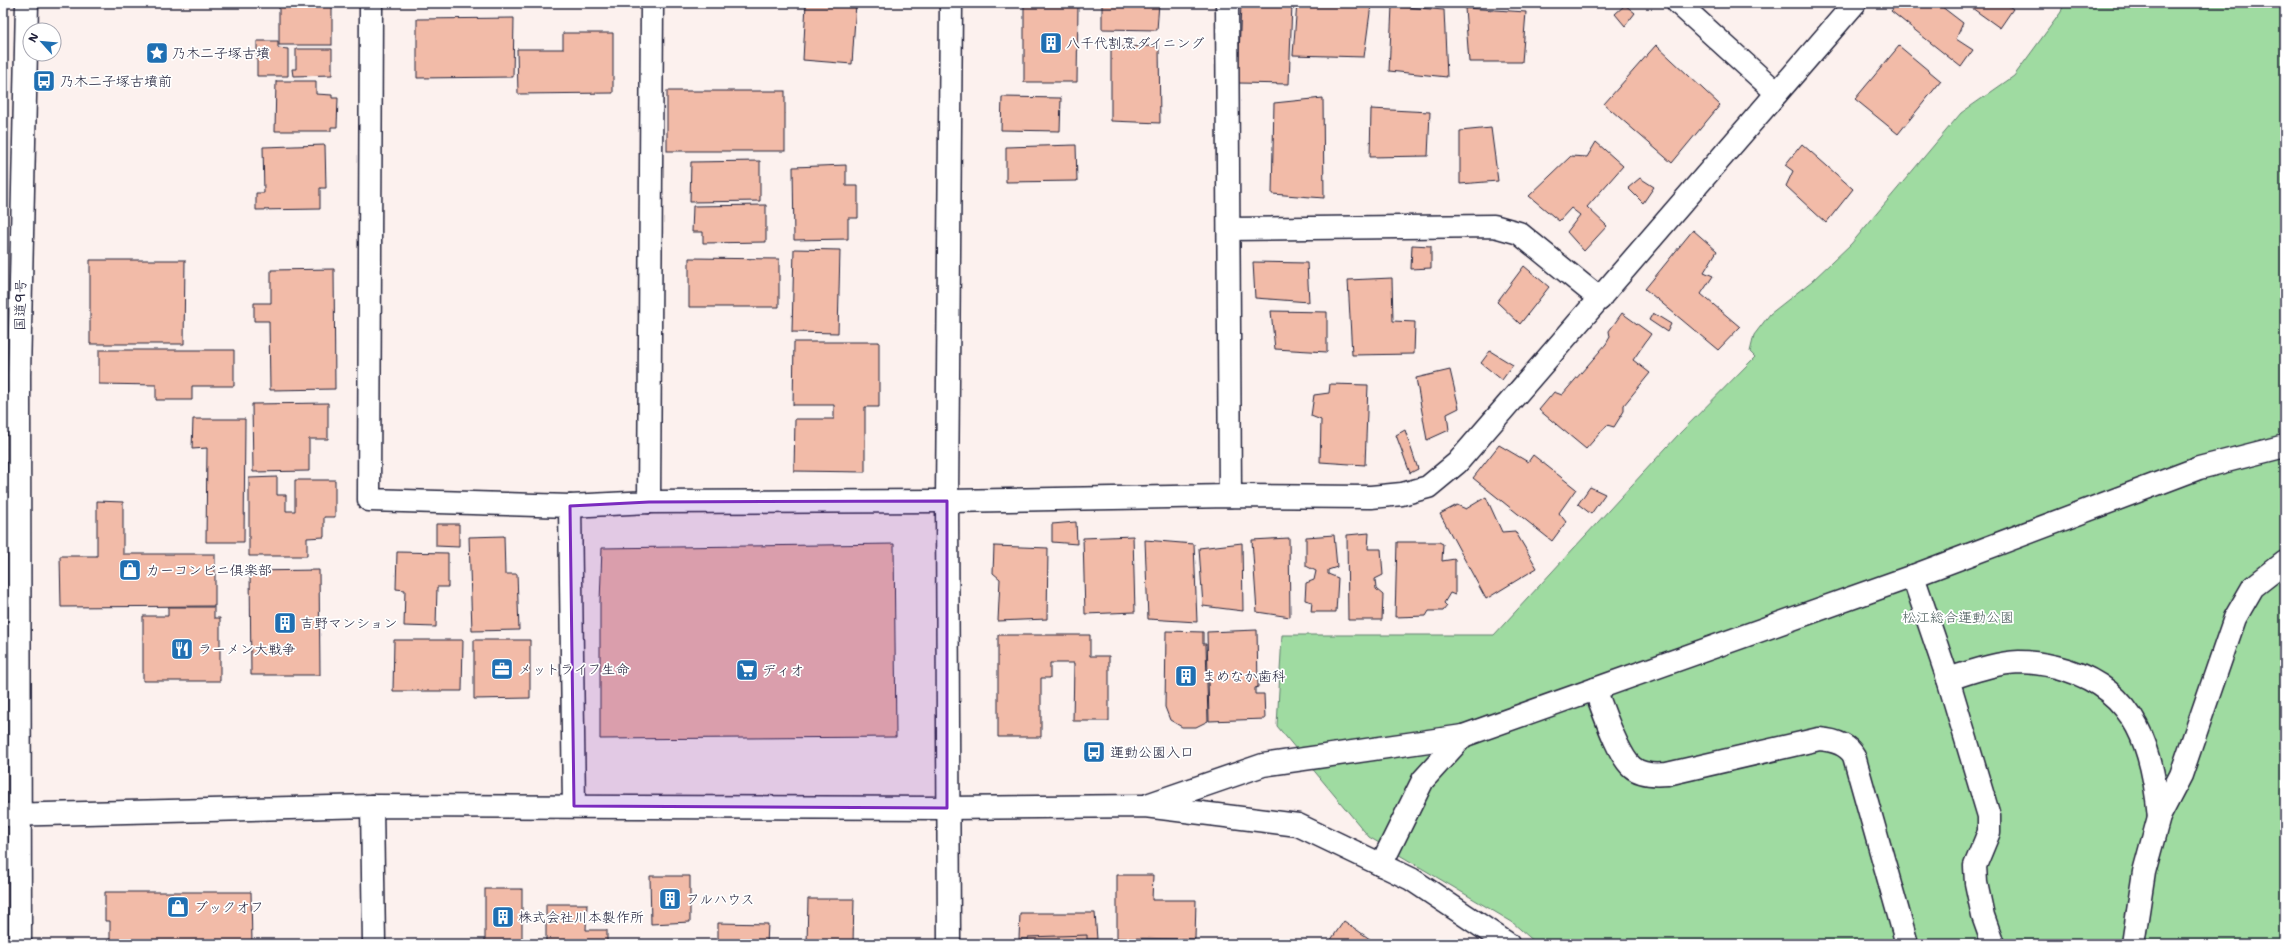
<svg xmlns="http://www.w3.org/2000/svg" width="2288" height="947" viewBox="0 0 2288 947" font-family="'Shantell Sans','Klee One',sans-serif">
<style>
.green{fill:#9fdba1;stroke:#607e6e}
.building{fill:#f2bba8;stroke:#22223b}
.lines{fill:none;stroke-linecap:round;stroke-linejoin:round}
.minor-casing{stroke:#22223b;stroke-width:25}
.highway-casing{stroke:#22223b;stroke-width:25}
.minor{stroke:#fff;stroke-width:22}
.highway{stroke:#fff;stroke-width:22}
.marked{fill:#7b2cbf;fill-opacity:0.2;stroke:#7b2cbf;stroke-width:3;stroke-linejoin:round}
.labels{text-anchor:middle;dominant-baseline:central;stroke-width:3.5;stroke-linejoin:round;paint-order:stroke}
.poi-label{font-size:14px;fill:#22223b;stroke:#fff;text-anchor:start}
.street-label{font-size:14px;fill:#22223b;stroke:#fff}
.park-label{font-size:14px;fill:#485a5a;stroke:#fff}
</style>
<rect width="100%" height="100%" fill="#fcf1ee"/>
<filter id="ink" filterUnits="userSpaceOnUse"><feTurbulence type="fractalNoise" baseFrequency=".025" numOctaves="2"/><feDisplacementMap in="SourceGraphic" scale="8" xChannelSelector="R" yChannelSelector="G"/><feConvolveMatrix kernelMatrix="1 2 1 2 8 2 1 2 1" color-interpolation-filters="sRGB"/></filter>
<g filter="url(#ink)">
<polygon class="green" points="2064,3 2285,3 2285,944 1537,944 1512,922 1369,837 1277,726 1282,635 1494,635 1678,435 1755,357 1750,352 1754,335 1770,314 1812,281 1851,244 1961,113 2014,76 2061,12"/>
<g class="building">
<rect x="279" y="3" width="53" height="42"/>
<polygon points="806,3 856,3 852,64 803,60"/>
<polygon points="1102,3 1159,3 1157,30 1102,29"/>
<polygon points="1241,3 1292,3 1289,84 1238,83"/>
<polygon points="1297,3 1348,3 1371,5 1364,57 1293,55"/>
<polygon points="1898,3 1937,3 1963,23 1956,39 1973,50 1961,67 1891,11"/>
<polygon points="1965,3 2005,3 2013,9 2000,28"/>
<polygon points="1078,4 1077,82 1024,82 1024,5"/>
<polygon points="1625,5 1635,13 1625,26 1615,14"/>
<polygon points="1392,6 1444,10 1447,77 1389,71"/>
<polygon points="1465,8 1526,12 1522,62 1469,62"/>
<polygon points="514,18 513,77 417,78 417,19"/>
<polygon points="563,33 613,33 613,93 518,94 517,49 563,49"/>
<polygon points="257,41 278,41 278,48 288,49 288,76 257,76"/>
<polygon points="1656,45 1720,105 1672,163 1604,104"/>
<polygon points="1159,46 1160,123 1111,121 1111,47"/>
<polygon points="1899,46 1941,81 1898,134 1855,99"/>
<polygon points="296,49 332,49 332,75 293,76 292,69 296,69"/>
<polygon points="276,81 316,81 316,94 332,95 332,98 338,98 337,127 331,127 331,131 275,131"/>
<rect x="667" y="91" width="118" height="60"/>
<polygon points="1002,97 1061,98 1060,131 1001,130"/>
<polygon points="1323,98 1324,198 1272,194 1274,103"/>
<polygon points="1371,109 1430,112 1428,156 1370,157"/>
<polygon points="1491,128 1498,181 1460,184 1460,131"/>
<polygon points="1596,142 1623,166 1587,207 1607,226 1584,251 1567,232 1580,215 1571,208 1559,221 1529,196 1571,156 1587,157"/>
<polygon points="1802,144 1853,189 1826,223 1786,186 1793,171 1785,165"/>
<polygon points="325,145 326,188 320,188 320,209 256,210 256,193 264,193 263,147"/>
<polygon points="1076,145 1077,181 1006,182 1006,147"/>
<polygon points="760,161 760,201 690,202 691,162"/>
<polygon points="846,165 846,186 858,186 858,218 848,218 848,239 794,240 793,167"/>
<polygon points="1640,178 1654,187 1643,203 1628,188"/>
<polygon points="766,205 766,242 703,243 703,232 692,232 693,206"/>
<polygon points="1693,230 1717,251 1704,272 1713,276 1701,294 1740,327 1718,350 1645,289"/>
<polygon points="1412,245 1431,246 1431,268 1411,269"/>
<polygon points="794,249 840,250 838,333 792,332"/>
<polygon points="689,258 779,259 779,307 689,307"/>
<polygon points="90,260 185,260 184,344 90,344"/>
<polygon points="1253,262 1307,263 1309,302 1255,298"/>
<polygon points="1524,266 1549,287 1520,324 1497,302"/>
<polygon points="334,269 335,389 270,390 269,321 254,321 254,303 271,303 271,270"/>
<polygon points="1392,278 1393,321 1415,322 1414,354 1352,355 1348,280"/>
<polygon points="1271,311 1327,312 1327,352 1275,349"/>
<polygon points="1622,313 1651,334 1633,360 1650,373 1624,405 1624,411 1614,427 1607,425 1586,449 1539,410 1554,392 1562,395 1606,344 1610,337 1609,331"/>
<polygon points="1653,313 1671,324 1667,332 1649,320"/>
<polygon points="794,342 879,342 879,407 865,407 865,472 794,471 795,419 834,419 834,405 793,405"/>
<polygon points="99,350 234,350 234,386 192,386 192,400 156,400 156,385 99,384"/>
<polygon points="1490,351 1513,365 1502,380 1481,363"/>
<polygon points="1450,370 1459,408 1447,414 1449,430 1427,440 1416,378"/>
<polygon points="1330,384 1368,385 1365,465 1320,462 1321,420 1311,416 1314,395 1329,393"/>
<polygon points="328,403 328,439 309,439 309,471 253,472 252,404"/>
<polygon points="193,419 245,419 244,542 206,542 207,448 192,449"/>
<polygon points="1405,430 1418,469 1410,473 1396,435"/>
<polygon points="1499,445 1528,462 1533,455 1576,489 1559,513 1566,522 1552,541 1473,478"/>
<polygon points="277,477 277,495 286,495 286,511 295,511 295,480 335,480 335,517 324,517 324,537 307,538 307,556 249,556 249,478"/>
<polygon points="1590,487 1605,494 1591,514 1578,504"/>
<polygon points="1486,497 1502,532 1515,531 1537,568 1486,599 1440,514 1457,505 1466,509"/>
<polygon points="97,501 123,502 123,554 215,554 215,606 61,607 60,556 97,556"/>
<polygon points="1076,522 1077,544 1052,542 1052,524"/>
<polygon points="436,524 459,524 459,547 436,546"/>
<polygon points="1369,533 1368,549 1381,549 1383,575 1375,579 1376,589 1383,595 1382,620 1348,620 1347,535"/>
<polygon points="1334,535 1337,567 1328,570 1328,574 1338,578 1336,612 1311,612 1312,602 1305,600 1306,583 1314,580 1316,571 1306,566 1306,537"/>
<polygon points="504,536 505,574 517,574 519,630 472,631 469,537"/>
<polygon points="1133,536 1135,612 1085,614 1083,538"/>
<polygon points="1289,538 1290,617 1257,612 1252,540"/>
<polygon points="1145,540 1194,544 1197,622 1148,619"/>
<polygon points="1397,542 1439,542 1443,544 1442,561 1455,559 1455,595 1450,593 1444,603 1447,606 1443,611 1429,611 1426,616 1395,617"/>
<polygon points="1242,543 1243,611 1203,606 1199,548"/>
<polygon points="894,544 896,737 600,739 600,602 602,548"/>
<polygon points="994,546 1048,548 1047,619 998,621 1000,579 993,573"/>
<polygon points="397,552 448,553 448,587 437,587 436,627 404,626 405,590 396,589"/>
<polygon points="319,570 320,675 251,675 250,571"/>
<polygon points="168,607 214,607 214,618 220,618 220,681 143,681 143,616 168,616"/>
<polygon points="1257,630 1258,687 1255,688 1255,694 1264,694 1265,719 1209,721 1207,632"/>
<polygon points="1166,631 1203,632 1203,644 1206,644 1208,721 1196,727 1182,727 1170,720 1165,707"/>
<polygon points="998,635 1090,635 1090,656 1109,656 1109,721 1073,721 1074,663 1050,663 1050,678 1041,678 1041,737 998,737"/>
<polygon points="394,640 463,640 462,691 393,691"/>
<polygon points="474,640 530,640 530,698 474,699"/>
<polygon points="1117,875 1153,875 1152,900 1196,900 1195,939 1117,938"/>
<polygon points="650,876 690,876 690,922 651,924"/>
<rect x="485" y="889" width="37" height="55"/>
<polygon points="105,892 251,892 252,944 110,944 110,921 105,921"/>
<polygon points="808,899 854,899 853,944 807,944"/>
<polygon points="546,904 587,904 586,930 607,930 607,944 546,944"/>
<polygon points="1020,913 1095,913 1097,939 1019,939"/>
<polygon points="1344,921 1377,944 1328,944"/>
<polygon points="718,923 768,924 767,944 718,944"/>
<polygon points="1087,935 1087,944 1028,944 1028,937"/>
</g>
<g class="lines">
<g class="minor-casing">
<g id="minor">
<polyline points="371,3 369,500 570,506 649,502 652,3"/>
<polyline points="1227,3 1230,496"/>
<polyline points="1678,3 1777,93"/>
<polyline points="1229,229 1494,226 1519,233 1600,299"/>
<polyline points="649,502 947,501 1230,496 1371,497 1402,494 1428,487 1457,463 1855,3"/>
<polyline points="570,506 574,806"/>
<polyline points="1913,576 1948,679 1989,816 1989,832 1975,866 1976,883 1983,916 1993,944"/>
<path d="M1948,679c23,-7 47,-16 71,-17 17,0 32,3 48,8 70,22 86,80 92,147"/>
<path d="M1595,689c8,20 22,65 37,78 9,8 24,8 35,7l152,-35c13,1 28,4 35,17l53,188"/>
<polyline points="1150,804 1263,765 1463,736 1913,576 2199,468 2285,446"/>
<polyline points="372,806 374,944"/>
<polyline points="3,815 372,806 947,808 1145,806 1298,825 1411,879 1508,944"/>
<polyline points="1381,865 1423,780 1463,736"/>
<polyline points="949,944 947,501 951,3"/>
<polyline points="2133,944 2144,872 2159,817 2181,775 2235,618 2253,587 2285,562"/>
</g>
</g>
<g class="highway-casing">
<polyline id="highway" points="20,944 19,375 27,3"/>
</g>
<use href="#minor" class="minor"/>
<use href="#highway" class="highway"/>
</g>
</g>
<path class="marked" d="M947,501v307l-373,-2 -4,-300 79,-4z"/>
<defs>
<g id="building-square" transform="scale(1.15)"><rect x="-9" y="-9" width="18" height="18" rx="4" fill="#1f6fb2" stroke="#fff"/><path d="M-4-6H4V6H1V3H-1V6H-4ZM-2.5-4.3h1.7v1.8h-1.7ZM.8-4.3h1.7v1.8H.8ZM-2.5-1h1.7V.8h-1.7ZM.8-1h1.7V.8H.8Z" fill="#fff"/></g>
<g id="sight-square" transform="scale(1.15)"><rect x="-9" y="-9" width="18" height="18" rx="4" fill="#1f6fb2" stroke="#fff"/><path d="M0-6L1.8-2.2L6-1.7L2.9 1.2L3.7 5.4L0 3.3L-3.7 5.4L-2.9 1.2L-6-1.7L-1.8-2.2Z" fill="#fff"/></g>
<g id="bus-square" transform="scale(1.15)"><rect x="-9" y="-9" width="18" height="18" rx="4" fill="#1f6fb2" stroke="#fff"/><path d="M-5-6H5V4H4V6H2V4H-2V6H-4V4H-5ZM-3.5-4V0h7V-4ZM-3.5 1.2v1.5H-2V1.2ZM2 1.2v1.5H3.5V1.2Z" fill="#fff"/></g>
<g id="shop-square" transform="scale(1.15)"><rect x="-9" y="-9" width="18" height="18" rx="4" fill="#1f6fb2" stroke="#fff"/><path d="M-5-2.5h2.3a2.7 3.5 0 0 1 5.4 0H5L5.5 6h-11ZM-1.5-2.5h3a1.5 2.3 0 0 0-3 0Z" fill="#fff"/></g>
<g id="restaurant-square" transform="scale(1.15)"><rect x="-9" y="-9" width="18" height="18" rx="4" fill="#1f6fb2" stroke="#fff"/><path d="M-5-6h1v4h1v-4h1v4h1v-4h1v5L-1.5 .5V6h-2V.5L-5-1ZM5-6V6H3V1.5H1.5Q1.5-4 5-6Z" fill="#fff"/></g>
<g id="office-square" transform="scale(1.15)"><rect x="-9" y="-9" width="18" height="18" rx="4" fill="#1f6fb2" stroke="#fff"/><path d="M-6-3h4V-5.5h4V-3h4V5H-6ZM-1-4.5V-3h2v-1.5ZM-6 0V1H6V0Z" fill="#fff"/></g>
<g id="supermarket-square" transform="scale(1.15)"><rect x="-9" y="-9" width="18" height="18" rx="4" fill="#1f6fb2" stroke="#fff"/><path d="M-6-5.5h2.5l.6 2H6L4.5 2H-2.5L-4.4-4H-6ZM-1.5 3.2a1.3 1.3 0 1 0 .1 0ZM3 3.2a1.3 1.3 0 1 0 .1 0Z" fill="#fff"/></g>
</defs>
<g fill-rule="evenodd">
<use href="#building-square" x="1051" y="43"/>
<use href="#sight-square" x="157" y="53"/>
<use href="#bus-square" x="44" y="81"/>
<use href="#shop-square" x="130" y="570"/>
<use href="#building-square" x="285" y="623"/>
<use href="#restaurant-square" x="182" y="649"/>
<use href="#office-square" x="502" y="669"/>
<use href="#supermarket-square" x="747" y="670"/>
<use href="#building-square" x="1186" y="676"/>
<use href="#bus-square" x="1094" y="752"/>
<use href="#building-square" x="670" y="899"/>
<use href="#shop-square" x="178" y="907"/>
<use href="#building-square" x="503" y="917"/>
</g>
<g class="labels">
<g class="poi-label">
<text x="1066" y="43">八千代割烹ダイニング</text>
<text x="172" y="53">乃木二子塚古墳</text>
<text x="60" y="81">乃木二子塚古墳前</text>
<text x="146" y="570">カーコンビニ俱楽部</text>
<text x="300" y="623">吉野マンション</text>
<text x="198" y="649">ラーメン大戦争</text>
<text x="518" y="669">メットライフ生命</text>
<text x="762" y="670">ディオ</text>
<text x="1202" y="676">まめなか歯科</text>
<text x="1110" y="752">運動公園入口</text>
<text x="686" y="899">フルハウス</text>
<text x="194" y="907">ブックオフ</text>
<text x="518" y="917">株式会社川本製作所</text>
</g>
<g class="street-label">
<text transform="translate(20 305) rotate(-89)">国道9号</text>
</g>
<g class="park-label">
<text x="1958" y="617">松江総合運動公園</text>
</g>
</g>
<rect width="2288" height="947" fill="none" stroke="#fff" stroke-width="16"/>
<rect x="8" y="8" width="2272" height="931" fill="none" stroke="#22223b" stroke-width="1.5" filter="url(#ink)"/>
<g transform="translate(42 42) rotate(297)"><circle r="19" fill="#ffffff" stroke="#a7a7b1"/>
<path d="M0-3L7 15L0 10L-7 15Z" fill="#1f6fb2"/>
<text y="-6" font-size="11" font-weight="bold" text-anchor="middle" fill="#22223b">N</text>
</g>
</svg>
